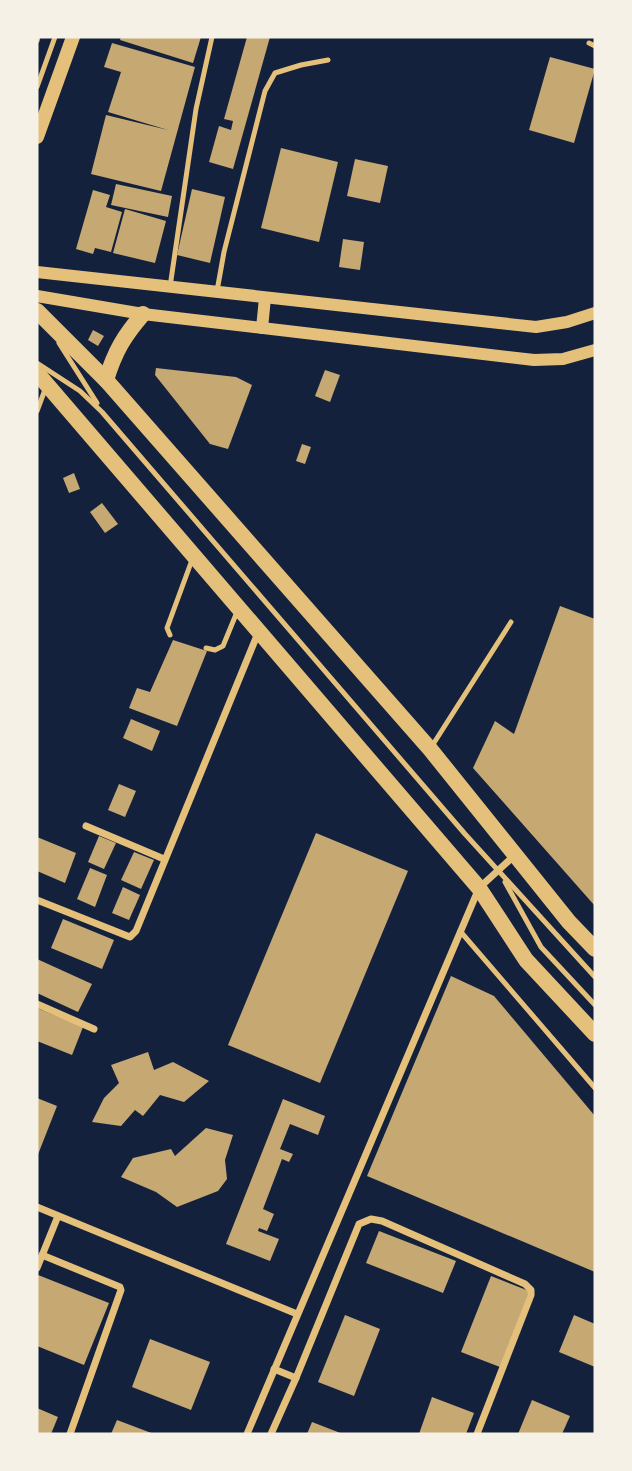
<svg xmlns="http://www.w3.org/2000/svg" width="632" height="1471" viewBox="0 0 632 1471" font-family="'Public Sans',sans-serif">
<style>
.building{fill:#c6a872}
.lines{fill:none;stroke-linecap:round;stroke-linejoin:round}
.service{stroke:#e5c07b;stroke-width:5}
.minor{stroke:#e5c07b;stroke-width:7}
.tertiary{stroke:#e5c07b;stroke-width:12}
.secondary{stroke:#e5c07b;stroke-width:14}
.primary{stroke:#e5c07b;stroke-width:16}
</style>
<rect width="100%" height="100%" fill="#14213d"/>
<g class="building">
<polygon points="121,37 201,37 193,63 120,40"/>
<polygon points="247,37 270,37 233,169 209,162 219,126 231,130 233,121 224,119"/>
<polygon points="112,43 195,67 161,191 91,174 106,115 168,130 108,112 121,72 104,67"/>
<polygon points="550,57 595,69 574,143 529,130"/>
<polygon points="281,148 338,162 319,242 261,228"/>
<polygon points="355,159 388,166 380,203 347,196"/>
<polygon points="116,184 172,196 168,217 111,205"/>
<polygon points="192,189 225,197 210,263 177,255"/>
<polygon points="93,190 110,195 106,207 122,212 111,252 95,248 93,254 76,249"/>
<polygon points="125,209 166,221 155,263 113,253"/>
<polygon points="343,239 364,242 360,270 339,267"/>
<polygon points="93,330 104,336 98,346 88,340"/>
<polygon points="156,368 236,377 252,385 228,449 210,444 155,375"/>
<polygon points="325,370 340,375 330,402 315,396"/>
<polygon points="302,444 311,447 305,464 296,461"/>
<polygon points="74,473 80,489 69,493 63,478"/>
<polygon points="102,503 118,524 105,533 90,512"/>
<polygon points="560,606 595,619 595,906 473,768 495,721 514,734"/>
<polygon points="173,640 207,651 177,726 129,708 137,688 150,692"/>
<polygon points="131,719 160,731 152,751 123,738"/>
<polygon points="119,784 136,791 125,817 108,810"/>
<polygon points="316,833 408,871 320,1083 228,1045"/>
<polygon points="99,836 116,843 104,869 88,862"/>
<polygon points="37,837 76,853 65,883 37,871"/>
<polygon points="134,852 154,860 141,889 121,880"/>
<polygon points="90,868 107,875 95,907 77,899"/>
<polygon points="123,887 140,895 129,920 112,913"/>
<polygon points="63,919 114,940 102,969 51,948"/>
<polygon points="37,959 92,984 78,1012 37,993"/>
<polygon points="451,976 494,996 595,1116 595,1272 367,1176"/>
<polygon points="37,1008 83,1027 72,1055 37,1041"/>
<polygon points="148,1052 154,1070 173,1062 209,1081 184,1102 160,1095 143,1116 135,1110 121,1126 92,1122 104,1098 119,1083 111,1065"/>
<polygon points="37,1098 57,1106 37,1157"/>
<polygon points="283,1099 325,1116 318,1135 290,1124 280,1149 293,1154 289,1162 282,1159 263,1209 274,1214 267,1231 259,1228 258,1231 279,1239 270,1261 226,1244"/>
<polygon points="206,1128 233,1135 225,1160 227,1179 218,1191 177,1207 156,1192 121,1177 133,1158 171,1149 175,1156"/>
<polygon points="379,1231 456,1261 443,1293 366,1263"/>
<polygon points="38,1275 109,1303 84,1365 37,1346"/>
<polygon points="491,1276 529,1291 500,1367 461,1352"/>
<polygon points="345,1315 380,1329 354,1396 318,1382"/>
<polygon points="574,1315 595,1324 595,1367 559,1352"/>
<polygon points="150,1339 210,1362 191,1410 132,1387"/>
<polygon points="432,1397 474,1413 466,1434 419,1434"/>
<polygon points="532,1400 570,1416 562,1434 518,1434"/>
<polygon points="37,1408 58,1417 51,1434 37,1434"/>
<polygon points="117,1420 154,1434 111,1434"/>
<polygon points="312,1422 343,1434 307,1434"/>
</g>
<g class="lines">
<g class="service">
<polyline points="37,41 38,37"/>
<polyline points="589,43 595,46"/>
<polyline points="37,87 55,37"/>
<polyline points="170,287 196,109 212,37"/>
<polyline points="217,291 224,252 265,91 275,73 301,65 328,60"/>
<polyline points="59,343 97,403"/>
<polyline points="37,363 80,391 102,412 465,834 595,977"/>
<polyline points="37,411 46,387"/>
<polyline points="170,635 167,628 192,560"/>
<polyline points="206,648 215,650 223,646 237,612"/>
<polyline points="432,746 511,622"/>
<polyline points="505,882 541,947 595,1005"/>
<polyline points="460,931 595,1088"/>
</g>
<g class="minor">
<polyline points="86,826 164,859"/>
<polyline points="37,900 130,937 136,931 258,633"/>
<polyline points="37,1004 94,1029"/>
<polyline points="37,1207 297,1314"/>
<polyline points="42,1255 120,1287 121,1290 70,1434"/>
<polyline points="37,1268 58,1216"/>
<polyline points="296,1378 359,1224 371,1219 382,1221 525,1284 531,1290 531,1295 477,1434"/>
<polyline points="247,1434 479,888 515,855"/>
<polyline points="271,1434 296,1378 274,1369"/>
</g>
<g class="tertiary">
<polyline points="37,272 536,327 567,322 595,313"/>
<polyline points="37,296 143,314 534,360 563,359 595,350"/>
<polyline points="262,328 265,298"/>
</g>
<polyline class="secondary" points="37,137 73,37"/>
<g class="primary">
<polyline points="37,311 106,380 430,749 569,922 595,949"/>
<polyline points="37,373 479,888 526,960 595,1034"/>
<path d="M106,380c9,-29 18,-44 37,-66"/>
</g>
</g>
<rect width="632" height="1471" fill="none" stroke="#f6f1e7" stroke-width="77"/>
</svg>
